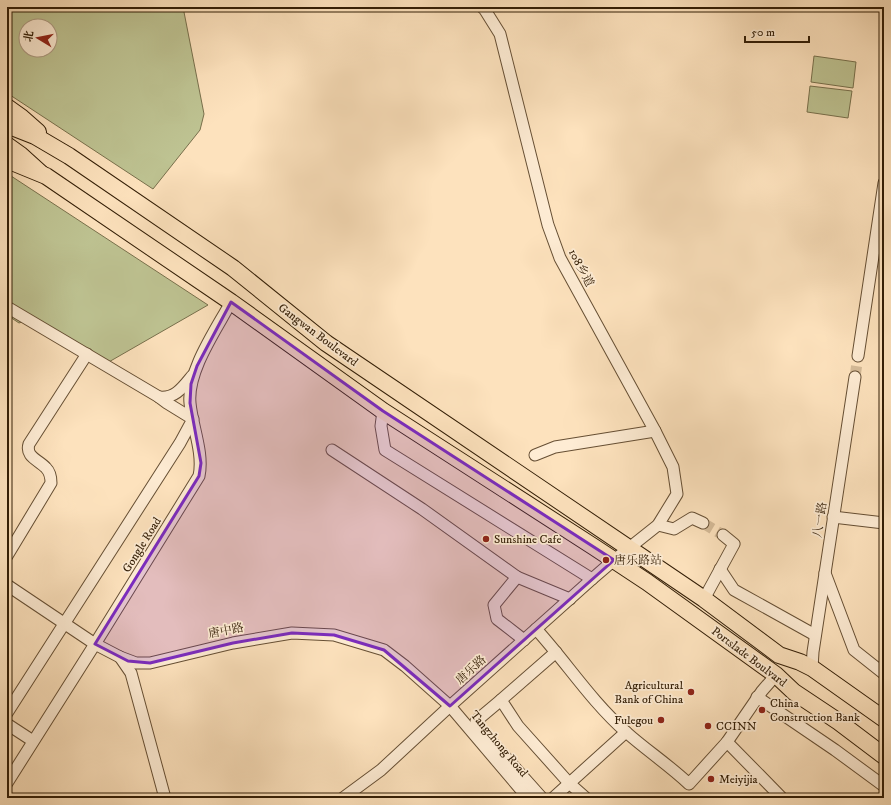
<svg xmlns="http://www.w3.org/2000/svg" width="891" height="805" viewBox="0 0 891 805" font-family="'IM FELL DW Pica','Noto Serif SC',serif">
<style>
.green{fill:#bec392;stroke:#78704c;fill-rule:evenodd}
.lines{fill:none;stroke-linecap:round;stroke-linejoin:round}
.minor-tunnel{stroke:#d5bb98;stroke-width:11;stroke-dasharray:11 5.5;stroke-linecap:butt}
.minor-casing{stroke:#664f34;stroke-width:13}
.major-casing{stroke:#331e06;stroke-width:16}
.highway-casing{stroke:#331e06;stroke-width:18}
.minor{stroke:#feecd4;stroke-width:11}
.major{stroke:#fde2bd;stroke-width:14}
.highway{stroke:#fde2bd;stroke-width:16}
.marked{fill:#7b2cbf;fill-opacity:0.2;stroke:#7b2cbf;stroke-width:3;stroke-linejoin:round}
.poi-dot{fill:#8f2418;stroke:#feecd4;stroke-width:1.5}
.labels{text-anchor:middle;dominant-baseline:central;stroke-width:3.5;stroke-linejoin:round;paint-order:stroke}
.street-label{font-size:12px;fill:#331e06;stroke:#feecd4}
.poi-label{font-size:12px;fill:#331e06;stroke:#feecd4;text-anchor:start}
</style>
<rect width="100%" height="100%" fill="#fde2bd"/>
<filter id="stains"><feTurbulence type="fractalNoise" baseFrequency=".005" numOctaves="4"/><feColorMatrix values="0 0 0 0 .2 0 0 0 0 .09 0 0 0 0 .02 0 0 0 .5 -.17"/></filter>
<radialGradient id="worn" r=".72"><stop offset=".6" stop-color="#630" stop-opacity="0"/><stop offset="1" stop-color="#630" stop-opacity=".3"/></radialGradient>
<g class="green">
<path d="M7,7h176l21,107 -4,16 -47,59 -146,-96zM26,26h24v24h-24z"/>
<polygon points="814,56 856,62 853,88 811,82"/>
<polygon points="810,86 852,91 848,118 807,112"/>
<polygon points="7,173 8,174 208,305 107,363 32,319 19,323 7,315"/>
</g>
<g class="lines">
<g class="minor-tunnel">
<polyline points="855,377 858,356"/>
<polyline points="703,523 723,535"/>
</g>
<g class="minor-casing">
<g id="minor">
<polyline points="7,307 159,397 167,403 193,419 180,443 7,713"/>
<polyline points="858,356 884,183"/>
<path d="M159,397c16,2 24,-10 33,-21"/>
<polyline points="383,411 381,426 385,450 592,579"/>
<polyline points="332,450 422,509 517,577 570,599"/>
<polyline points="535,455 555,447 655,431"/>
<polyline points="833,517 884,523"/>
<polyline points="658,525 674,529 692,518 703,523"/>
<path d="M7,556l44,-73c0,-5 -1,-11 -5,-15 -7,-8 -21,-11 -17,-24l58,-90"/>
<polyline points="720,569 734,590 815,635"/>
<polyline points="825,573 854,650 883,673"/>
<polyline points="517,577 494,605 497,619 524,640"/>
<polyline points="7,585 95,644 120,657 136,663 150,663 233,643 292,633 334,635 384,650 405,666 450,706 528,798"/>
<polyline points="704,599 734,544 723,535"/>
<path d="M536,629c31,34 55,72 90,103 20,18 43,33 63,52l38,-42 35,-51 14,-16"/>
<polyline points="556,652 501,700 518,726 569,783 586,798"/>
<polyline points="120,657 131,673 165,798"/>
<polyline points="812,668 813,652 855,377"/>
<polyline points="757,697 835,750 884,786"/>
<polyline points="501,700 476,721 476,724 542,798"/>
<polyline points="7,724 33,741"/>
<polyline points="727,742 782,798"/>
<path d="M7,783l88,-139 104,-168c5,-23 -7,-50 -9,-73 -3,-32 26,-73 41,-101"/>
<polyline points="343,798 381,770 450,706 592,579 614,560 658,525 677,494 673,467 655,431 560,258 548,225 500,34 485,10 482,7"/>
<polyline points="553,798 626,732"/>
</g>
</g>
<g class="major-casing">
<polyline id="major" points="7,144 21,154 42,173"/>
</g>
<g class="highway-casing">
<g id="highway">
<polyline points="7,107 21,117 38,132"/>
<polyline points="7,125 35,136 69,156 233,268 326,343 704,599 779,655 800,662 812,668 884,719"/>
<polyline points="7,160 46,176 231,302 383,411 594,547 647,582 776,675 794,692 839,722 884,756"/>
</g>
</g>
<use href="#minor" class="minor"/>
<use href="#major" class="major"/>
<use href="#highway" class="highway"/>
</g>
<path class="marked" d="M231,302l152,109 231,149 -164,146 -66,-56 -50,-15 -42,-2 -59,10 -83,20 -22,-2 -33,-17 104,-168 2,-13 -11,-60 1,-19 6,-18z"/>
<g class="poi-dot">
<circle cx="486" cy="539" r="4"/>
<circle cx="606" cy="560" r="4"/>
<circle cx="691" cy="692" r="4"/>
<circle cx="762" cy="710" r="4"/>
<circle cx="661" cy="720" r="4"/>
<circle cx="708" cy="726" r="4"/>
<circle cx="711" cy="779" r="4"/>
</g>
<g class="labels">
<g class="street-label">
<text transform="translate(581 268) rotate(63)">108乡道</text>
<text transform="translate(318 335) rotate(37)">Gangwan Boulevard</text>
<text transform="translate(820 520) rotate(-81)">八一路</text>
<text transform="translate(142 545) rotate(-58)">Gongle Road</text>
<text transform="translate(226 631) rotate(-11)">唐中路</text>
<text transform="translate(749 657) rotate(37)">Portslade Boulvard</text>
<text transform="translate(471 670) rotate(-42)">唐乐路</text>
<text transform="translate(499 744) rotate(50)">Tangzhong Road</text>
</g>
<g class="poi-label">
<text x="494" y="539">Sunshine Cafe</text>
<text x="614" y="560">唐乐路站</text>
<text x="683" y="685" text-anchor="end">Agricultural<tspan x="683" dy="14">Bank of China</tspan></text>
<text x="770" y="703">China<tspan x="770" dy="14">Construction Bank</tspan></text>
<text x="653" y="720" text-anchor="end">Fulegou</text>
<text x="716" y="726">CCINN</text>
<text x="719" y="779">Meiyijia</text>
</g>
</g>
<rect width="891" height="805" fill="none" stroke="#fde2bd" stroke-width="24"/>
<rect x="8" y="8" width="875" height="789" fill="none" stroke="#331e06" stroke-width="2"/>
<rect x="12" y="12" width="867" height="781" fill="none" stroke="#331e06"/>
<g transform="translate(38 38) rotate(280)"><circle r="19" fill="#feecd4" stroke="#ad9a82"/>
<path d="M0-3L7 15L0 10L-7 15Z" fill="#8f2418"/>
<text y="-6" font-size="11" font-weight="bold" text-anchor="middle" fill="#331e06">北</text>
</g>
<path d="M745 36v6h64v-6" fill="none" stroke="#331e06" stroke-width="2"/>
<text x="751" y="36" font-size="12" fill="#331e06" stroke="#feecd4" stroke-width="3" paint-order="stroke">50 m</text>
<rect width="100%" height="100%" filter="url(#stains)"/>
<rect width="100%" height="100%" fill="url(#worn)"/>
</svg>
